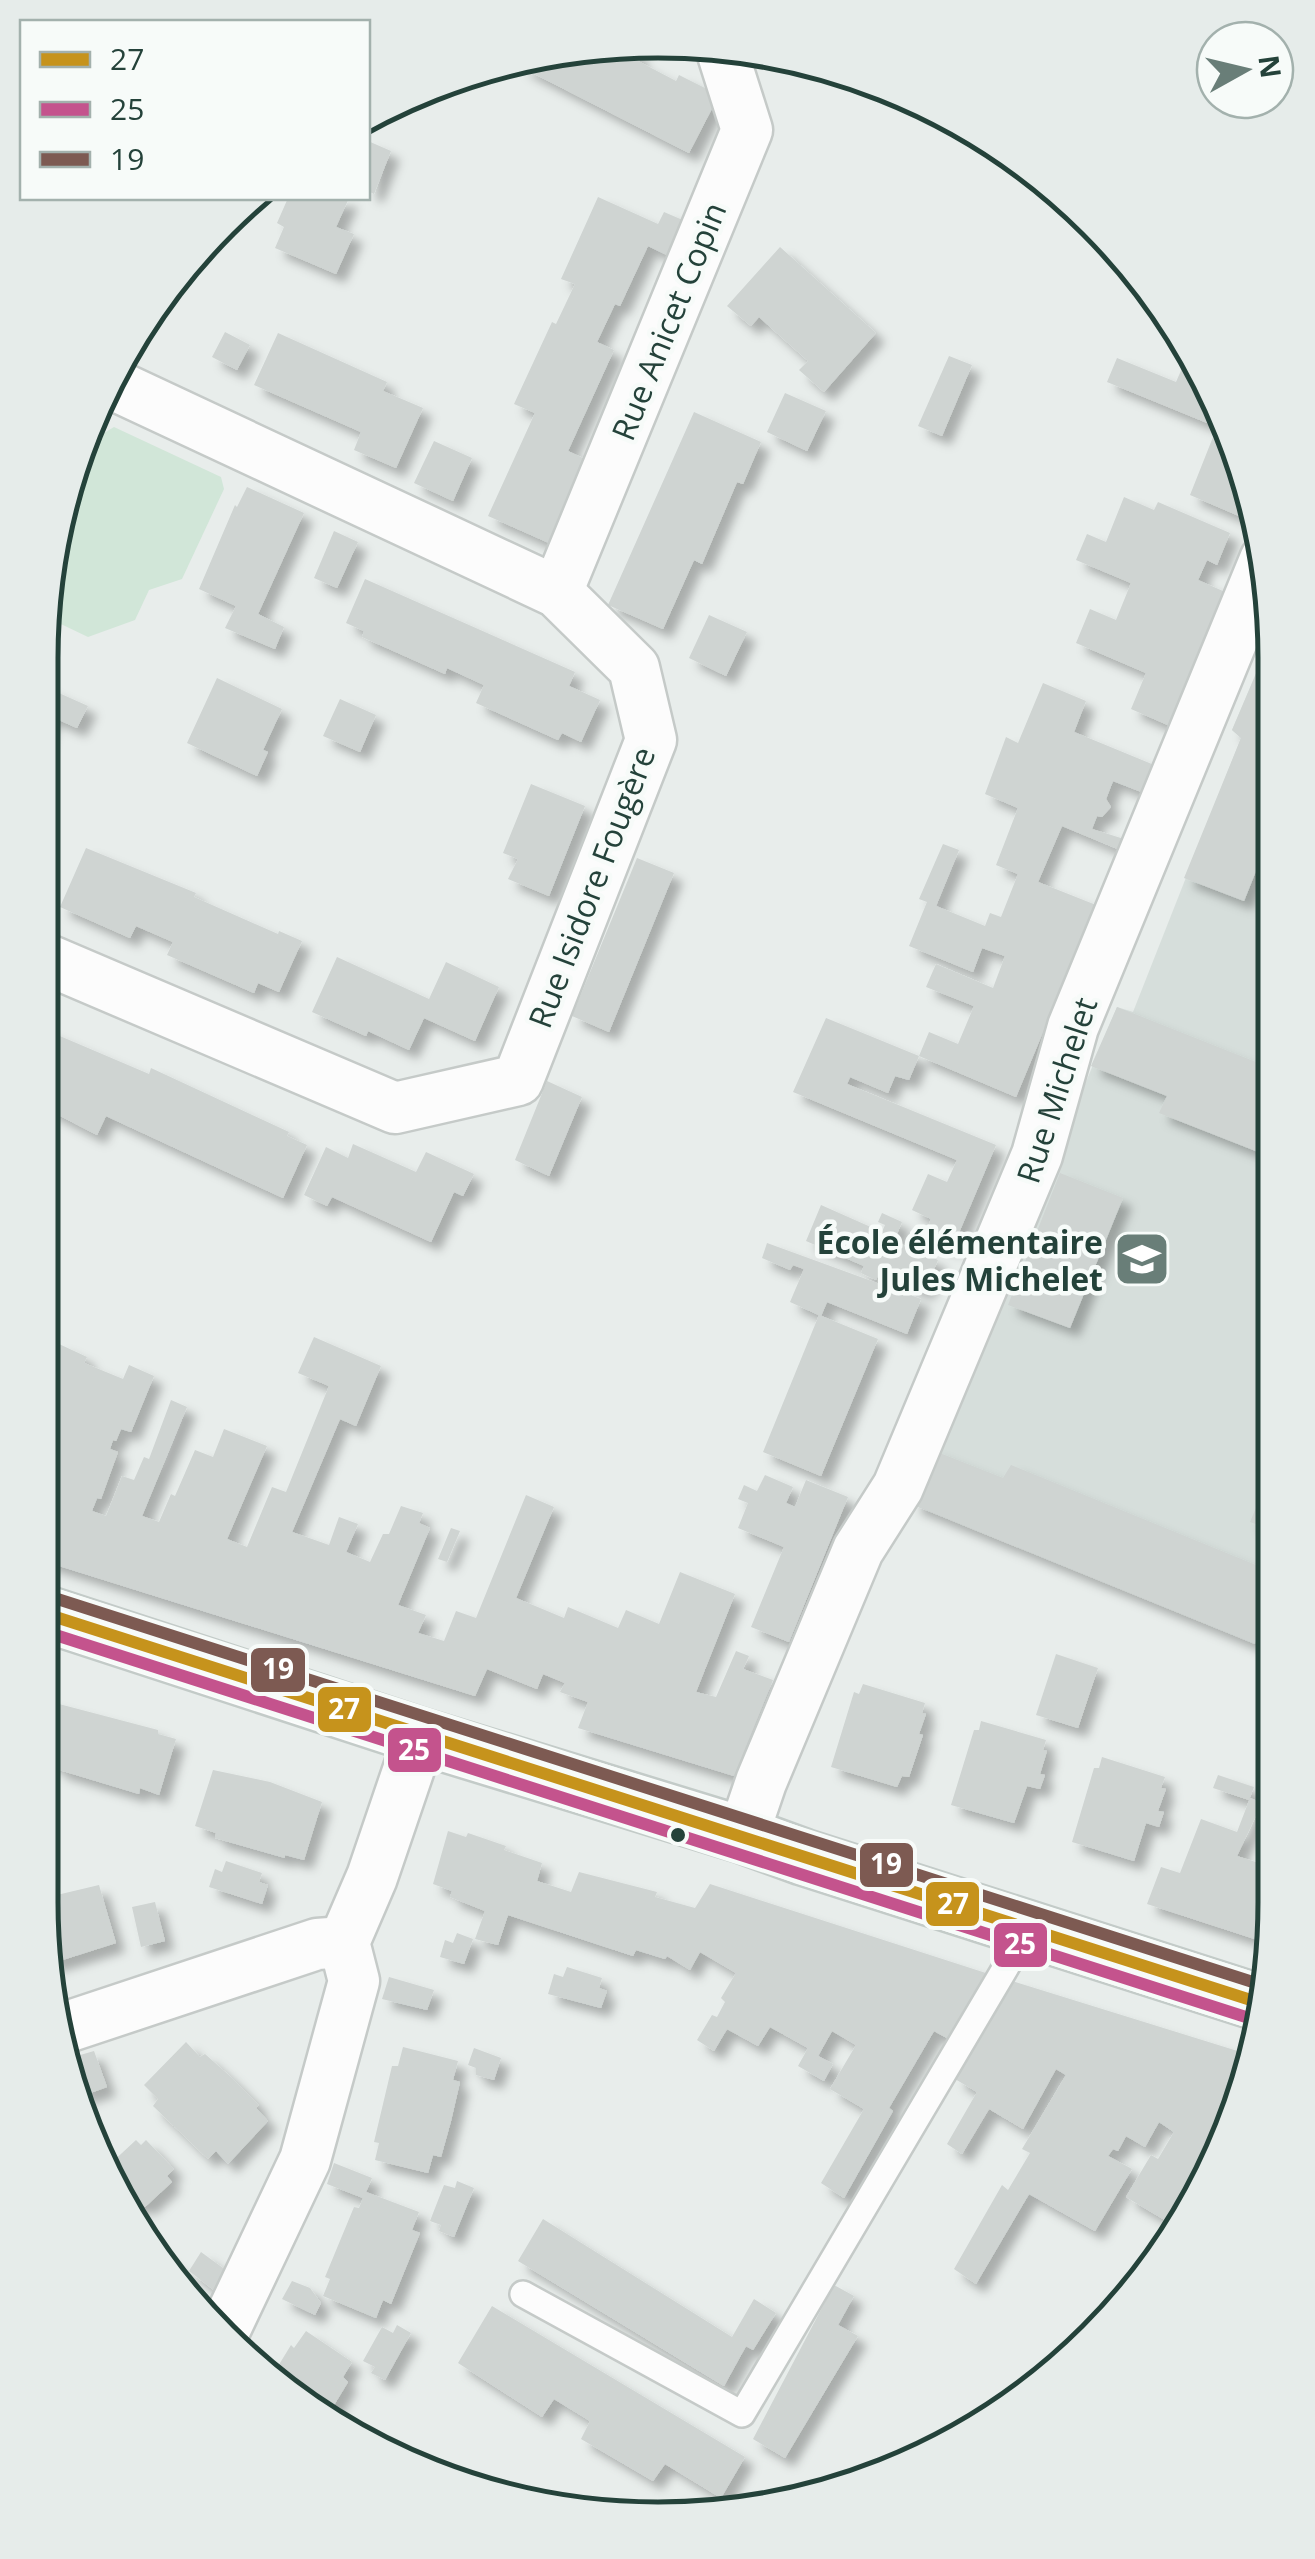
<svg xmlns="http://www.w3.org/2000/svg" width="1315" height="2559" viewBox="0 0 1315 2559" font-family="'Open Sans',sans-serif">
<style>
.built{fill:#d6dedb}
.green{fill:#d1e6d8}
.building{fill:#cfd4d2;filter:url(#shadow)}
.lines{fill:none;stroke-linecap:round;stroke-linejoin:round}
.lane-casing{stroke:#c5cac8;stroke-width:30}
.street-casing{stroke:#c5cac8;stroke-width:55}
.secondary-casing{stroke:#c3cbc8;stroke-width:60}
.lane{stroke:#fcfcfc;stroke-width:25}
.street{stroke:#fcfcfc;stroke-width:50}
.secondary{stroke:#fcfcfc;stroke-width:55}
.bus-1-casing{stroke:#f7fbf9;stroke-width:20}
.bus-2-casing{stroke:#f7fbf9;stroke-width:20}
.bus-3-casing{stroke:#f7fbf9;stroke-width:20}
.bus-1{stroke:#c6931c;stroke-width:12}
.bus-2{stroke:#c4538d;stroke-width:12}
.bus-3{stroke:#7d5a52;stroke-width:12}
.bus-dot{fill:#24423a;stroke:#f7fbf9;stroke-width:4}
.labels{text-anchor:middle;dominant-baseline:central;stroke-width:9;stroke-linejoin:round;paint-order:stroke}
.street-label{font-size:32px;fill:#24423a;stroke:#f7fbf9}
.poi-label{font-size:32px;font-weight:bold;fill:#24423a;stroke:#f7fbf9;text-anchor:end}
.rim{fill:none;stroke:#24423a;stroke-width:5}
.line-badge{stroke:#f7fbf9;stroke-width:4}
.badge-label{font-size:28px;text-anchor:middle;font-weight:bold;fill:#fff}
</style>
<defs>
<filter id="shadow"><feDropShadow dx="9" dy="9" stdDeviation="5" flood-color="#0004"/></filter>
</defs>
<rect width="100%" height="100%" fill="#e8edeb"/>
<polygon class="built" points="1270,640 1273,1643 1269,1655 1255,1644 911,1504 1117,1007 1133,1012 1241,738 1232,730"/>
<polygon class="green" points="114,427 221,477 224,489 182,579 149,590 135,620 88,637 42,615 78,482 99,436"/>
<g class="building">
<polygon points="634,50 640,53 636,60 676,81 679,75 719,95 689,153 517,65"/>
<polygon points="368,141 391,151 374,194 368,191"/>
<polygon points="598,197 658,224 664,212 685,221 669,256 648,246 620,306 615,304 597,342 614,350 568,451 587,460 549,543 488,516 535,413 514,404 552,322 556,324 575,284 561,279"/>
<polygon points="288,198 349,198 336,227 354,234 336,274 275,248 284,227 277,223"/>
<polygon points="780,247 876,333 824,392 799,370 808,361 759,317 751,326 727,306"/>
<polygon points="225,332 250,345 237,370 212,357"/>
<polygon points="278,333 387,382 383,391 423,408 396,468 354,450 361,432 254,385"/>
<polygon points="949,356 972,365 942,436 918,426"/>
<polygon points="1117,358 1176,382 1183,366 1200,373 1228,421 1253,522 1190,495 1217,427 1107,382"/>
<polygon points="785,393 826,411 807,451 767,432"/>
<polygon points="694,412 761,442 743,484 737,482 702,564 694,560 663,629 608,605"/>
<polygon points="434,441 472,458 453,501 414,483"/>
<polygon points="247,487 304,513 258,614 284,627 275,649 225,628 236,606 199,589 235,505 237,507"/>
<polygon points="1124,497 1154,510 1158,502 1230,533 1217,565 1207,560 1198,580 1225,592 1170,726 1131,709 1146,673 1076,643 1090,609 1116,620 1131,583 1076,560 1087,534 1106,542"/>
<polygon points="334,531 358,542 337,588 314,578"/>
<polygon points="365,579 575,672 569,686 600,700 581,742 562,733 558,740 476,703 484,685 447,668 445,674 362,637 364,631 346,623"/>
<polygon points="709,615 747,632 726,676 689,658"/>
<polygon points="1270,641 1270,836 1244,901 1184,878 1241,738 1232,730"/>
<polygon points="217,678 282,709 263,750 268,752 257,776 187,743"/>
<polygon points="1043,683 1086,701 1074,732 1159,767 1144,793 1113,781 1106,799 1111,807 1102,817 1097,816 1092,829 1124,839 1120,850 1062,826 1038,882 1096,905 1016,1097 919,1056 909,1080 895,1076 888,1093 850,1077 847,1084 996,1145 953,1247 924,1236 931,1219 912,1210 928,1174 947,1182 957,1160 793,1092 826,1018 919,1056 929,1032 958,1044 974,1006 926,987 936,964 993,988 1005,956 982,948 973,972 909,946 927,902 919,899 943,844 959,850 936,906 985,926 990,913 1001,917 1018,874 996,865 1018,808 985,794 1006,737 1018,743"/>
<polygon points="41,685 88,706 77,728 50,716 41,745"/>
<polygon points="340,699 376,715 360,752 323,736"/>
<polygon points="531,784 585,806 549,896 508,879 518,859 503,853"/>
<polygon points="86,848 196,893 194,897 278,934 279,931 302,941 279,992 258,983 254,993 167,955 173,942 136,926 130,938 60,907"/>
<polygon points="637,858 674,873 609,1032 572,1016"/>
<polygon points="337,957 429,999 446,962 499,987 475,1041 424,1018 409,1050 368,1031 366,1036 312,1012"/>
<polygon points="1117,1007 1271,1068 1271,1157 1159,1113 1167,1096 1091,1066"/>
<polygon points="41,1028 149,1074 151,1068 289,1132 287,1136 307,1145 283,1198 106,1116 97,1135 41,1106"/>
<polygon points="547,1081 582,1097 549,1176 515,1160"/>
<polygon points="353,1144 416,1172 426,1152 474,1174 463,1196 454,1192 431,1242 332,1197 327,1206 304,1195 326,1147 348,1158"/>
<polygon points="1060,1173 1123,1198 1070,1328 1008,1305"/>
<polygon points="821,1205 882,1232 885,1225 878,1222 882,1213 902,1222 894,1241 938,1260 925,1291 879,1273 876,1280 861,1273 864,1266 806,1241"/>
<polygon points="767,1243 921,1299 907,1334 827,1302 821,1316 790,1302 804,1269 793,1265 790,1270 762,1258"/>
<polygon points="819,1315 878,1339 821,1476 763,1452"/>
<polygon points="314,1337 381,1366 356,1426 340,1419 292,1532 329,1545 339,1517 358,1524 346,1552 370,1562 383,1534 389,1534 401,1506 423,1513 419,1523 430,1528 398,1605 426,1615 418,1633 444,1641 456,1611 476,1618 526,1495 554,1507 516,1598 564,1618 568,1607 618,1628 626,1610 659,1624 680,1572 735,1594 696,1692 716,1697 736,1651 749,1656 743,1669 773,1680 734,1776 578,1728 588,1702 560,1692 565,1683 543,1674 537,1689 487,1669 475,1696 40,1560 41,1360 50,1364 59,1344 87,1357 84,1363 123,1379 129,1365 154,1376 131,1432 121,1429 116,1441 113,1440 110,1449 118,1452 101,1499 97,1498 92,1511 106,1516 122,1476 134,1480 144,1457 149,1459 171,1400 187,1407 142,1516 159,1522 171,1494 175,1496 195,1450 213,1457 224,1429 267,1446 227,1539 247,1547 272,1487 286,1492 329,1386 298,1373"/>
<polygon points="932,1450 1003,1478 1011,1465 1273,1572 1273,1600 1255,1644 911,1504"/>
<polygon points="1272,1470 1272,1530 1250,1522"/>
<polygon points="765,1475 793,1487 786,1503 795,1507 806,1480 848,1497 789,1642 751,1627 784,1547 738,1528 748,1503 738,1499 744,1485 757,1491"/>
<polygon points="451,1528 460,1531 447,1562 438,1559"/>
<polygon points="1056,1654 1098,1668 1078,1728 1036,1715"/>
<polygon points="863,1684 925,1703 922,1713 926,1714 919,1734 923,1735 909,1777 902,1776 897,1787 831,1767 854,1692 859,1694"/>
<polygon points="40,1699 158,1730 158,1734 176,1739 159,1795 140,1788 139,1794 56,1769 58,1765 40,1759"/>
<polygon points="981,1721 1046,1740 1043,1750 1047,1751 1040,1774 1045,1775 1040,1789 1027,1786 1014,1823 951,1805 974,1730 979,1730"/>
<polygon points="1102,1757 1165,1777 1161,1788 1166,1789 1158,1811 1164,1812 1159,1827 1146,1823 1134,1861 1072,1842 1094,1768 1099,1768"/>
<polygon points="213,1770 270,1782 322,1802 304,1860 285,1855 285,1858 215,1838 216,1833 195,1826"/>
<polygon points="1218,1775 1254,1787 1249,1800 1213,1788"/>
<polygon points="1250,1798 1262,1803 1237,1856 1265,1865 1273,1846 1273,1945 1147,1904 1161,1867 1180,1873 1201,1819 1237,1832"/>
<polygon points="448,1831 466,1837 468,1833 506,1846 504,1850 542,1863 537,1881 571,1892 579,1872 657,1892 655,1897 695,1908 710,1884 992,1975 954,2042 934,2031 889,2108 893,2111 844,2198 821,2183 864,2109 830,2089 856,2045 832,2031 818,2056 833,2064 824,2081 798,2066 808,2048 770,2027 758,2046 727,2029 714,2051 697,2040 712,2015 717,2017 725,2002 721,1998 736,1973 700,1952 690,1970 667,1956 665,1959 636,1950 633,1956 508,1915 498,1945 475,1939 485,1911 450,1897 452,1891 433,1884"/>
<polygon points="226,1861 262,1873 259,1882 268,1885 262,1904 209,1887 215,1869 222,1872"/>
<polygon points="99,1885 116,1943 50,1964 40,1899"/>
<polygon points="155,1902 165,1941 141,1947 132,1907"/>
<polygon points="457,1933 473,1939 464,1964 440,1957 445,1940 453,1943"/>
<polygon points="567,1967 602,1978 599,1988 607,1991 601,2008 548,1994 554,1974 563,1977"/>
<polygon points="389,1977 434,1990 427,2010 382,1999"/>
<polygon points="1012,1981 1244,2053 1217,2152 1173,2225 1126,2197 1151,2155 1158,2159 1174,2132 1159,2122 1145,2147 1126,2136 1118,2151 1113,2149 1108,2156 1132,2169 1095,2231 1029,2194 976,2284 954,2269 1002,2185 1008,2190 1030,2153 1022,2149 1066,2075 1056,2069 1023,2129 989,2109 962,2154 947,2144 977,2092 955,2079"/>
<polygon points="186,2042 200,2057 205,2054 232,2078 259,2105 256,2108 268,2121 228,2164 216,2151 208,2159 153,2106 158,2099 144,2085"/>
<polygon points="403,2047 458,2061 453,2080 460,2082 451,2121 441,2157 433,2155 428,2173 375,2160 379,2143 374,2142 392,2066 398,2066"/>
<polygon points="474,2048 501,2058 494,2080 476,2075 476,2068 468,2065"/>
<polygon points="94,2051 107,2087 82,2096 70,2058"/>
<polygon points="136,2140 141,2145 146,2140 174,2169 167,2176 172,2182 145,2207 140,2202 131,2209 108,2166"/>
<polygon points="334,2163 372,2178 366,2192 419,2212 412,2230 420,2233 391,2304 383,2300 376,2318 323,2296 330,2279 325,2277 354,2207 359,2208 363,2198 327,2184"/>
<polygon points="457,2181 474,2188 454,2237 439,2231 441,2225 430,2221 444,2185 455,2188"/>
<polygon points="543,2219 732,2337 754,2299 776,2313 753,2350 746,2346 724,2386 518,2261"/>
<polygon points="152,2248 185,2272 176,2286 168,2278"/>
<polygon points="201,2252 227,2271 215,2291 189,2271"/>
<polygon points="292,2281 310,2288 321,2303 315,2315 282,2299"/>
<polygon points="834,2285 854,2296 838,2325 858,2336 785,2458 753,2439"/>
<polygon points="492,2306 745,2457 721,2498 665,2464 653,2481 581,2439 590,2421 554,2399 542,2417 458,2363"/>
<polygon points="397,2325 411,2333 385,2380 371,2373 375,2367 363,2361 382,2327 393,2333"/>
<polygon points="306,2331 352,2362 343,2377 348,2382 325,2420 315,2415 272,2376 291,2345 294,2348"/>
</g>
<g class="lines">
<g class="lane-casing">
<polyline id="lane" points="523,2294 742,2414 1029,1928"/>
</g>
<g class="street-casing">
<g id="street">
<polyline points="557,592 747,130 721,48"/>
<polyline points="41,957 395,1108 518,1080 651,740 634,668 557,592 106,381"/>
<polyline points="743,1835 761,1782 858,1550 898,1487 1037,1155 1073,1027 1265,560"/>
<polyline points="61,2029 317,1944 344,1942"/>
<polyline points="224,2331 305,2160 354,1981 344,1942 372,1877 420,1736"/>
</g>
</g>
<g class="secondary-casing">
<polyline id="secondary" points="40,1612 420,1736 743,1835 803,1857 1257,2002"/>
</g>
<use href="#lane" class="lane"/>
<use href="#street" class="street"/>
<use href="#secondary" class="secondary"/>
<g class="bus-1-casing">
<polyline id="bus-1" points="40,1612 1257,2002"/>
</g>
<g class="bus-2-casing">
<polyline id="bus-2" points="40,1630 1252,2019"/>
</g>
<g class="bus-3-casing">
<polyline id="bus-3" points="45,1595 1262,1985"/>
</g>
<use href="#bus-1" class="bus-1"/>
<use href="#bus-2" class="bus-2"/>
<use href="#bus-3" class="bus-3"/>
</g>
<defs>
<g id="school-square" transform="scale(2.875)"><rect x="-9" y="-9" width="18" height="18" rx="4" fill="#697e78" stroke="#f7fbf9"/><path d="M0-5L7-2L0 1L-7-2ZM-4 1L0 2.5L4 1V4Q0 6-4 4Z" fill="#fff"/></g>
</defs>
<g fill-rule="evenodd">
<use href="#school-square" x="1142" y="1259"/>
</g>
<circle class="bus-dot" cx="678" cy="1835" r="9"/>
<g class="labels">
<g class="street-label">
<text transform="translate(668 321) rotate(-68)">Rue Anicet Copin</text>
<text transform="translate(591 887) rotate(-69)">Rue Isidore Fougère</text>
<text transform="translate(1056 1090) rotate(-72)">Rue Michelet</text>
</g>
<g class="poi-label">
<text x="1103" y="1241">École élémentaire<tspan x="1103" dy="37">Jules Michelet</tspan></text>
</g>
</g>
<path d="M0 0H1315V2559H0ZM658 58H658A600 600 0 0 1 1258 658V1902A600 600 0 0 1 658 2502H658A600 600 0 0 1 58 1902V658A600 600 0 0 1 658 58Z" fill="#e6ecea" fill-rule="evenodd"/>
<path class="rim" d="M658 58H658A600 600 0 0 1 1258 658V1902A600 600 0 0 1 658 2502H658A600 600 0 0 1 58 1902V658A600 600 0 0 1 658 58Z"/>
<g class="line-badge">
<rect x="249" y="1646" width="58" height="48" rx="10" fill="#7d5a52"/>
<rect x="316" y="1685" width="57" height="49" rx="10" fill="#c6931c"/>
<rect x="386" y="1726" width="57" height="48" rx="10" fill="#c4538d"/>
<rect x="858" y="1841" width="57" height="48" rx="10" fill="#7d5a52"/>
<rect x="924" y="1880" width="57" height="48" rx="10" fill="#c6931c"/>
<rect x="992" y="1921" width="57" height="48" rx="10" fill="#c4538d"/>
</g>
<g class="badge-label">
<text x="278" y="1679">19</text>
<text x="344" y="1719">27</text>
<text x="414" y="1760">25</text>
<text x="886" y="1874">19</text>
<text x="953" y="1914">27</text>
<text x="1020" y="1954">25</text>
</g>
<rect x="20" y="20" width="350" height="180" fill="#f7fbf9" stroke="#a3b1ad" stroke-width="2.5"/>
<rect x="40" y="52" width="50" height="15" fill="#c6931c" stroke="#a3b1ad" stroke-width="2.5"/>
<text x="110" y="70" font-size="30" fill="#24423a">27</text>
<rect x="40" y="102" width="50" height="15" fill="#c4538d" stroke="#a3b1ad" stroke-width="2.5"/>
<text x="110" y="120" font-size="30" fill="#24423a">25</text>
<rect x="40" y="152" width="50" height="15" fill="#7d5a52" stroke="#a3b1ad" stroke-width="2.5"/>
<text x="110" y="170" font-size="30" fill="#24423a">19</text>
<g transform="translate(1245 70) rotate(82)"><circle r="48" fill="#f7fbf9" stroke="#a3b1ad" stroke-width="2.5"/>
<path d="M0-8L18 38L0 25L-18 38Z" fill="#697e78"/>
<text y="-15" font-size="28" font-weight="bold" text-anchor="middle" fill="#24423a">N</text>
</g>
</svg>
